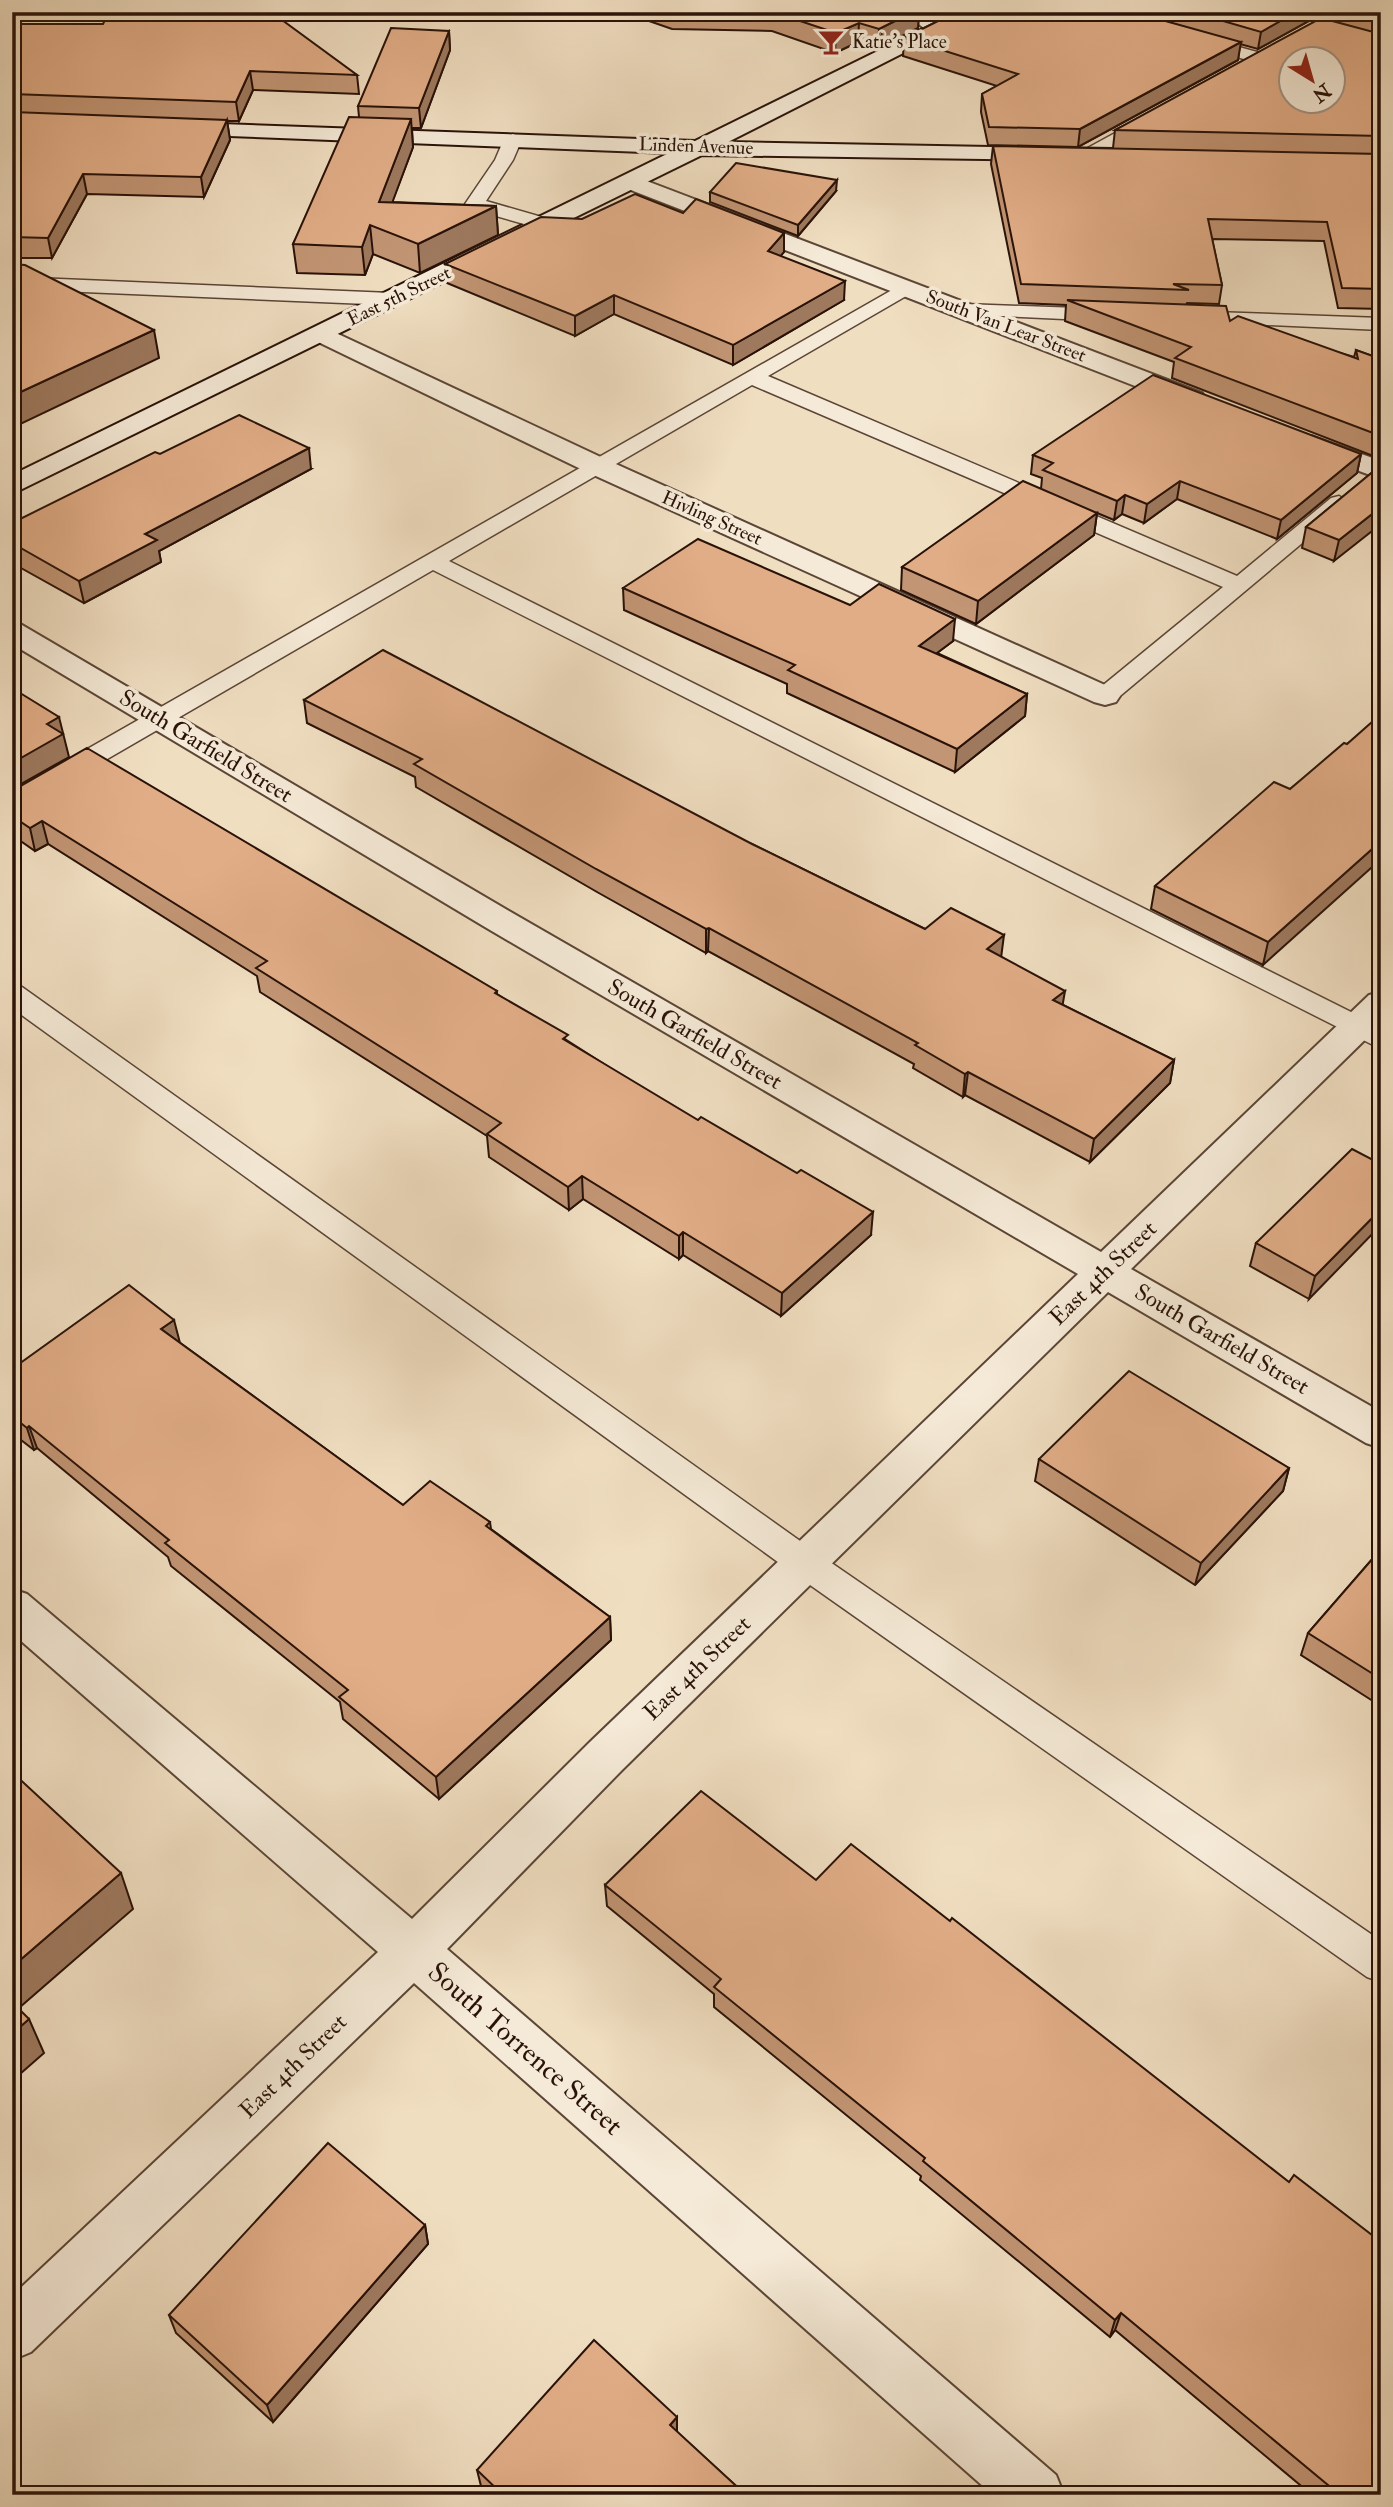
<svg xmlns="http://www.w3.org/2000/svg" width="1393" height="2507" viewBox="0 0 1393 2507" font-family="'IM FELL Double Pica',serif">
<style>
.lines{fill:none;stroke-linecap:round;stroke-linejoin:round}
.lane-casing{stroke:#5b4536;stroke-width:3}
.street-casing{stroke:#5b4536;stroke-width:4}
.secondary-casing{stroke:#291208;stroke-width:4}
.lane{fill:#f5ead7;fill-rule:evenodd}
.street{fill:#f5ead7;fill-rule:evenodd}
.secondary{fill:#f5ead7;fill-rule:evenodd}
.wall{fill:#c29574;stroke:#291208;stroke-width:2}
.shaded-wall{fill:#9e795e;stroke:#291208;stroke-width:2}
.building{fill:#e1ad87;stroke:#291208;stroke-width:2;fill-rule:evenodd}
.labels{text-anchor:middle;dominant-baseline:central;stroke-width:7;stroke-linejoin:round;paint-order:stroke}
.far-poi-label{font-size:19px;fill:#291208;stroke:#f5ead7;text-anchor:start}
.far-street-label{font-size:19px;fill:#291208;stroke:#f5ead7}
.street-label{font-size:23px;fill:#291208;stroke:#f5ead7}
.near-street-label{font-size:28px;fill:#291208;stroke:#f5ead7}
</style>
<rect width="100%" height="100%" fill="#f0dec1"/>
<filter id="stains"><feTurbulence type="fractalNoise" baseFrequency=".00286" numOctaves="4"/><feColorMatrix values="0 0 0 0 .2 0 0 0 0 .09 0 0 0 0 .02 0 0 0 .5 -.17"/></filter>
<radialGradient id="worn" r=".72"><stop offset=".6" stop-color="#630" stop-opacity="0"/><stop offset="1" stop-color="#630" stop-opacity=".3"/></radialGradient>
<g class="lines">
<g class="lane-casing">
<g id="lane">
<polygon points="594,12 697,12 698,15 690,20 602,17"/>
<polygon points="1331,12 1352,12 1300,45 1288,45 1285,41"/>
<polygon points="1199,36 1268,55 1271,59 1262,64 1193,45 1190,41 1193,37"/>
<polygon points="1150,114 1159,119 1156,123 1089,160 1075,160 1073,156"/>
<polygon points="513,134 522,139 513,160 486,201 552,220 555,224 552,228 545,230 468,208 465,204 495,160 504,139"/>
<polygon points="12,277 391,293 401,299 391,305 12,289"/>
<polygon points="906,282 916,288 913,292 768,376 1237,576 1331,498 1339,496 1350,503 1114,701 1096,701 1093,696 1096,691 1223,587 752,385 449,561 1381,1027 1381,1049 433,570 21,809 12,811 12,792"/>
<polygon points="964,304 1106,309 1116,315 1106,321 957,314 954,310"/>
<polygon points="1186,311 1381,318 1381,330 1179,321 1176,317"/>
<polygon points="12,985 22,987 817,1553 1381,1941 1381,1982 1367,1977 793,1573 12,1008"/>
</g>
</g>
<g class="street-casing">
<g id="street">
<polygon points="904,12 927,12 948,30 945,34 931,34"/>
<polygon points="631,175 1202,393 1206,399 1202,405 1184,405 623,187 620,182 623,177"/>
<polygon points="321,326 607,460 1116,690 1120,696 1116,702 1105,705 1094,702 587,472 312,339 308,334 312,329"/>
<polygon points="1311,436 1381,461 1381,479 1302,450 1298,444 1302,438"/>
<polygon points="12,622 22,625 509,911 1101,1252 1369,995 1381,992 1381,1024 1131,1269 1381,1412 1381,1448 1366,1443 1108,1292 622,1770 447,1949 1056,2475 1064,2495 993,2495 414,1983 31,2352 12,2360 12,2296 378,1952 12,1633 12,1589 27,1594 412,1919 590,1742 1078,1274 485,927 12,644"/>
</g>
</g>
<g class="secondary-casing">
<polygon id="secondary" points="957,12 984,12 728,142 1046,148 1054,150 1057,155 1054,160 702,155 12,494 12,475 669,153 175,134 164,127 167,122 695,141"/>
</g>
<use href="#lane" class="lane"/>
<use href="#street" class="street"/>
<use href="#secondary" class="secondary"/>
</g>
<g class="wall">
<polygon points="649,12 919,12 918,28 878,48 858,42 835,53 772,31 672,29 649,21"/>
<polygon points="931,12 951,12 938,18"/>
<polygon points="956,12 1325,12 1258,49 1240,44 1238,60 1078,147 988,145 981,112 982,94 997,86 903,56 904,38"/>
<polygon points="1339,12 1381,12 1381,309 1338,308 1324,241 1212,239 1222,285 1219,304 1187,303 1186,305 1230,321 1354,357 1356,350 1381,359 1381,459 1172,378 1174,362 1065,321 1066,305 1019,303 991,164 993,146 1113,148 1115,130 1338,23"/>
<polygon points="12,25 357,75 359,94 253,90 239,121 227,121 230,140 204,197 87,194 52,258 12,258"/>
<polygon points="449,31 450,50 421,128 412,128 413,147 392,202 496,206 498,235 420,273 373,254 365,275 297,273 293,244 359,117 358,106"/>
<polygon points="836,191 798,236 710,202 710,192"/>
<polygon points="683,213 784,252 780,256 844,300 733,365 614,314 575,336 447,283 445,264 582,219"/>
<polygon points="160,454 311,469 159,551 161,562 84,603 12,563 12,523"/>
<polygon points="1361,454 1357,473 1277,539 1177,499 1144,523 1122,514 1114,520 1097,513 1094,535 976,624 901,590 902,567 1041,489 1042,478 1031,474 1033,455"/>
<polygon points="1381,465 1334,561 1302,548 1306,527"/>
<polygon points="623,588 850,605 953,641 937,653 1027,694 1025,716 955,772 787,693 787,684 624,610"/>
<polygon points="304,700 752,844 925,929 1001,957 1063,1005 1174,1060 1170,1083 1090,1162 965,1095 963,1097 913,1068 914,1064 708,951 706,953 597,892 416,787 415,777 307,723"/>
<polygon points="1347,744 1263,965 1151,909 1155,886 1290,789"/>
<polygon points="12,789 497,991 497,994 568,1041 871,1235 781,1316 683,1255 679,1259 583,1199 569,1210 489,1157 487,1136 260,992 257,976 48,844 35,851 12,835"/>
<polygon points="1381,1164 1309,1299 1250,1266 1256,1243"/>
<polygon points="179,1342 403,1505 490,1522 491,1529 610,1617 611,1640 439,1799 343,1719 340,1702 171,1566 168,1557 37,1448 34,1450 12,1433 12,1369"/>
<polygon points="1039,1459 1289,1468 1283,1491 1195,1585 1035,1481"/>
<polygon points="1381,1549 1381,1697 1376,1703 1301,1655 1308,1633"/>
<polygon points="605,1885 1381,2495 1312,2495 1115,2330 1110,2337 920,2180 921,2176 714,2007 714,1994 607,1906"/>
<polygon points="425,2225 428,2244 273,2422 176,2333 169,2315"/>
<polygon points="677,2417 677,2432 746,2495 489,2495 481,2486 477,2470"/>
</g>
<g class="shaded-wall">
<polygon points="913,12 919,12 918,28 878,48 879,29"/>
<polygon points="939,12 951,12 938,18"/>
<polygon points="1296,12 1325,12 1258,49 1261,32"/>
<polygon points="859,23 858,42 835,53 836,33"/>
<polygon points="449,31 450,50 421,128 419,108"/>
<polygon points="1241,42 1238,60 1078,147 1080,129"/>
<polygon points="250,71 253,90 239,121 236,102"/>
<polygon points="411,119 413,147 382,230 379,202"/>
<polygon points="227,120 230,140 204,197 201,177"/>
<polygon points="83,174 87,194 52,258 48,238"/>
<polygon points="837,180 836,191 798,236 798,225"/>
<polygon points="496,206 498,235 420,273 418,244"/>
<polygon points="370,225 373,254 365,275 362,247"/>
<polygon points="784,233 784,252 768,271 768,251"/>
<polygon points="845,281 844,300 733,365 733,345"/>
<polygon points="614,295 614,314 575,336 575,316"/>
<polygon points="154,330 159,358 12,428 12,396"/>
<polygon points="309,448 311,469 159,551 161,562 84,603 79,581 145,534"/>
<polygon points="1361,454 1357,473 1277,539 1281,520"/>
<polygon points="1180,481 1177,499 1144,523 1147,504"/>
<polygon points="1125,495 1122,514 1114,520 1117,501"/>
<polygon points="1381,507 1381,524 1334,561 1339,540"/>
<polygon points="1097,513 1094,535 976,624 978,601"/>
<polygon points="955,619 953,641 917,668 919,646"/>
<polygon points="1027,694 1025,716 955,772 957,749"/>
<polygon points="59,717 69,757 12,789 12,763 47,724"/>
<polygon points="42,821 48,844 35,851 30,828"/>
<polygon points="1381,841 1381,859 1263,965 1268,942"/>
<polygon points="709,928 708,951 706,953 706,929"/>
<polygon points="1004,935 1001,958 987,949"/>
<polygon points="1065,991 1061,1014 1053,1000"/>
<polygon points="1174,1060 1170,1083 1090,1162 1094,1139"/>
<polygon points="968,1072 965,1095 963,1097 965,1074"/>
<polygon points="582,1176 583,1199 569,1210 568,1187"/>
<polygon points="1381,1209 1381,1225 1309,1299 1315,1276"/>
<polygon points="873,1212 871,1235 781,1316 782,1293"/>
<polygon points="683,1232 683,1255 679,1259 679,1236"/>
<polygon points="174,1320 180,1343 161,1329"/>
<polygon points="29,1426 37,1448 34,1450 27,1428"/>
<polygon points="1289,1468 1283,1491 1195,1585 1201,1563"/>
<polygon points="610,1617 611,1640 439,1799 436,1777"/>
<polygon points="1381,1689 1381,1697 1376,1703"/>
<polygon points="121,1873 133,1909 12,2014 12,1967"/>
<polygon points="29,2019 44,2053 12,2081 12,2034"/>
<polygon points="425,2225 428,2244 273,2422 267,2405"/>
<polygon points="1121,2313 1115,2330 1110,2337 1115,2320"/>
<polygon points="677,2417 677,2434 670,2425"/>
</g>
<g class="building">
<polygon points="773,12 913,12 879,29 859,23 836,33"/>
<polygon points="956,12 1133,12 1241,42 1080,129 989,127 982,94 1018,74 904,38"/>
<polygon points="1192,12 1296,12 1261,32"/>
<polygon points="1356,12 1381,12 1381,20"/>
<polygon points="106,18 282,20 357,75 250,71 236,102 12,94 12,24 103,24"/>
<path d="M1321,18l60,16v102l-266,-6zM1292,60h42v42h-42z"/>
<polygon points="391,28 449,31 419,108 358,106"/>
<polygon points="12,112 227,120 201,177 83,174 48,238 12,237"/>
<polygon points="349,117 411,119 379,202 496,206 418,244 370,225 362,247 293,244"/>
<polygon points="993,146 1381,154 1381,289 1342,288 1327,222 1208,219 1222,285 1173,284 1189,290 1021,284"/>
<polygon points="736,163 837,180 798,225 710,192"/>
<polygon points="635,194 683,213 696,199 784,233 768,251 845,281 733,345 614,295 575,316 445,264 541,217 582,219"/>
<polygon points="12,264 25,265 154,330 12,396"/>
<polygon points="1067,300 1226,306 1230,321 1238,316 1358,359 1356,350 1381,359 1381,436 1175,358 1191,347"/>
<polygon points="1153,375 1361,454 1281,520 1180,481 1147,504 1125,495 1117,501 1043,470 1053,463 1033,455"/>
<polygon points="239,415 309,448 145,534 157,540 79,581 12,543 12,523 155,452 160,454"/>
<polygon points="1381,465 1381,507 1339,540 1306,527"/>
<polygon points="1023,481 1097,513 978,601 902,567"/>
<polygon points="698,539 850,605 879,584 955,619 919,646 1027,694 957,749 788,670 795,665 623,588"/>
<polygon points="383,650 752,844 925,929 951,908 1004,935 987,949 1065,991 1053,1000 1174,1060 1094,1139 968,1072 965,1074 915,1045 918,1043 709,928 706,929 596,869 414,764 422,759 304,700"/>
<polygon points="12,688 59,717 47,724 63,734 12,763"/>
<polygon points="1381,714 1381,841 1268,942 1155,886 1274,782 1290,789 1344,743 1347,744"/>
<polygon points="87,748 497,991 495,993 568,1035 563,1039 698,1120 701,1117 797,1173 801,1170 873,1212 782,1293 683,1232 679,1236 582,1176 568,1187 487,1134 501,1123 256,968 267,961 42,821 30,828 12,816 12,789 17,788"/>
<polygon points="1352,1149 1381,1164 1381,1209 1315,1276 1256,1243"/>
<polygon points="129,1285 174,1320 161,1329 403,1505 430,1481 490,1522 486,1526 610,1617 436,1777 339,1697 348,1690 165,1543 169,1540 29,1426 27,1428 12,1416 12,1369"/>
<polygon points="1129,1371 1289,1468 1201,1563 1039,1459"/>
<polygon points="1381,1549 1381,1679 1308,1633"/>
<polygon points="12,1772 121,1873 12,1967"/>
<polygon points="701,1791 816,1880 851,1844 950,1921 952,1918 1289,2182 1294,2175 1381,2242 1381,2495 1340,2495 1121,2313 1115,2320 923,2161 925,2158 714,1987 721,1979 605,1885"/>
<polygon points="12,2002 29,2019 12,2034"/>
<polygon points="328,2143 425,2225 267,2405 169,2315"/>
<polygon points="594,2340 677,2417 670,2425 746,2495 503,2495 477,2470"/>
</g>
<defs>
<g id="bar-bare" transform="scale(2.1)"><path d="M-6-5H6L.8 .8V4.5H3.5V6h-7V4.5H-.8V.8Z" fill="#8f2418" stroke="#f5ead7" stroke-width="2.5" paint-order="stroke"/></g>
</defs>
<g fill-rule="evenodd">
<use href="#bar-bare" x="831" y="42"/>
</g>
<g class="labels">
<g class="far-poi-label">
<text x="852" y="42">Katie's Place</text>
</g>
<g class="far-street-label">
<text transform="translate(696 146) rotate(2)">Linden Avenue</text>
<text transform="translate(399 296) rotate(-26)">East 5th Street</text>
<text transform="translate(1006 326) rotate(21)">South Van Lear Street</text>
<text transform="translate(712 518) rotate(24)">Hivling Street</text>
</g>
<g class="street-label">
<text transform="translate(206 746) rotate(31)">South Garfield Street</text>
<text transform="translate(695 1034) rotate(30)">South Garfield Street</text>
<text transform="translate(1103 1273) rotate(-44)">East 4th Street</text>
<text transform="translate(1222 1339) rotate(30)">South Garfield Street</text>
<text transform="translate(697 1668) rotate(-44)">East 4th Street</text>
<text transform="translate(293 2066) rotate(-44)">East 4th Street</text>
</g>
<g class="near-street-label">
<text transform="translate(525 2049) rotate(41)">South Torrence Street</text>
</g>
</g>
<rect width="1393" height="2507" fill="none" stroke="#f0dec1" stroke-width="42"/>
<rect x="14" y="14" width="1365" height="2479" fill="none" stroke="#291208" stroke-width="3.5"/>
<rect x="21" y="21" width="1351" height="2465" fill="none" stroke="#291208" stroke-width="2"/>
<g transform="translate(1312 80) rotate(143)"><circle r="33" fill="#f5ead7" stroke="#a39484" stroke-width="2"/>
<path d="M0-5L12 26L0 18L-12 26Z" fill="#8f2418"/>
<text y="-10" font-size="19" font-weight="bold" text-anchor="middle" fill="#291208">N</text>
</g>
<rect width="100%" height="100%" filter="url(#stains)"/>
<rect width="100%" height="100%" fill="url(#worn)"/>
</svg>
